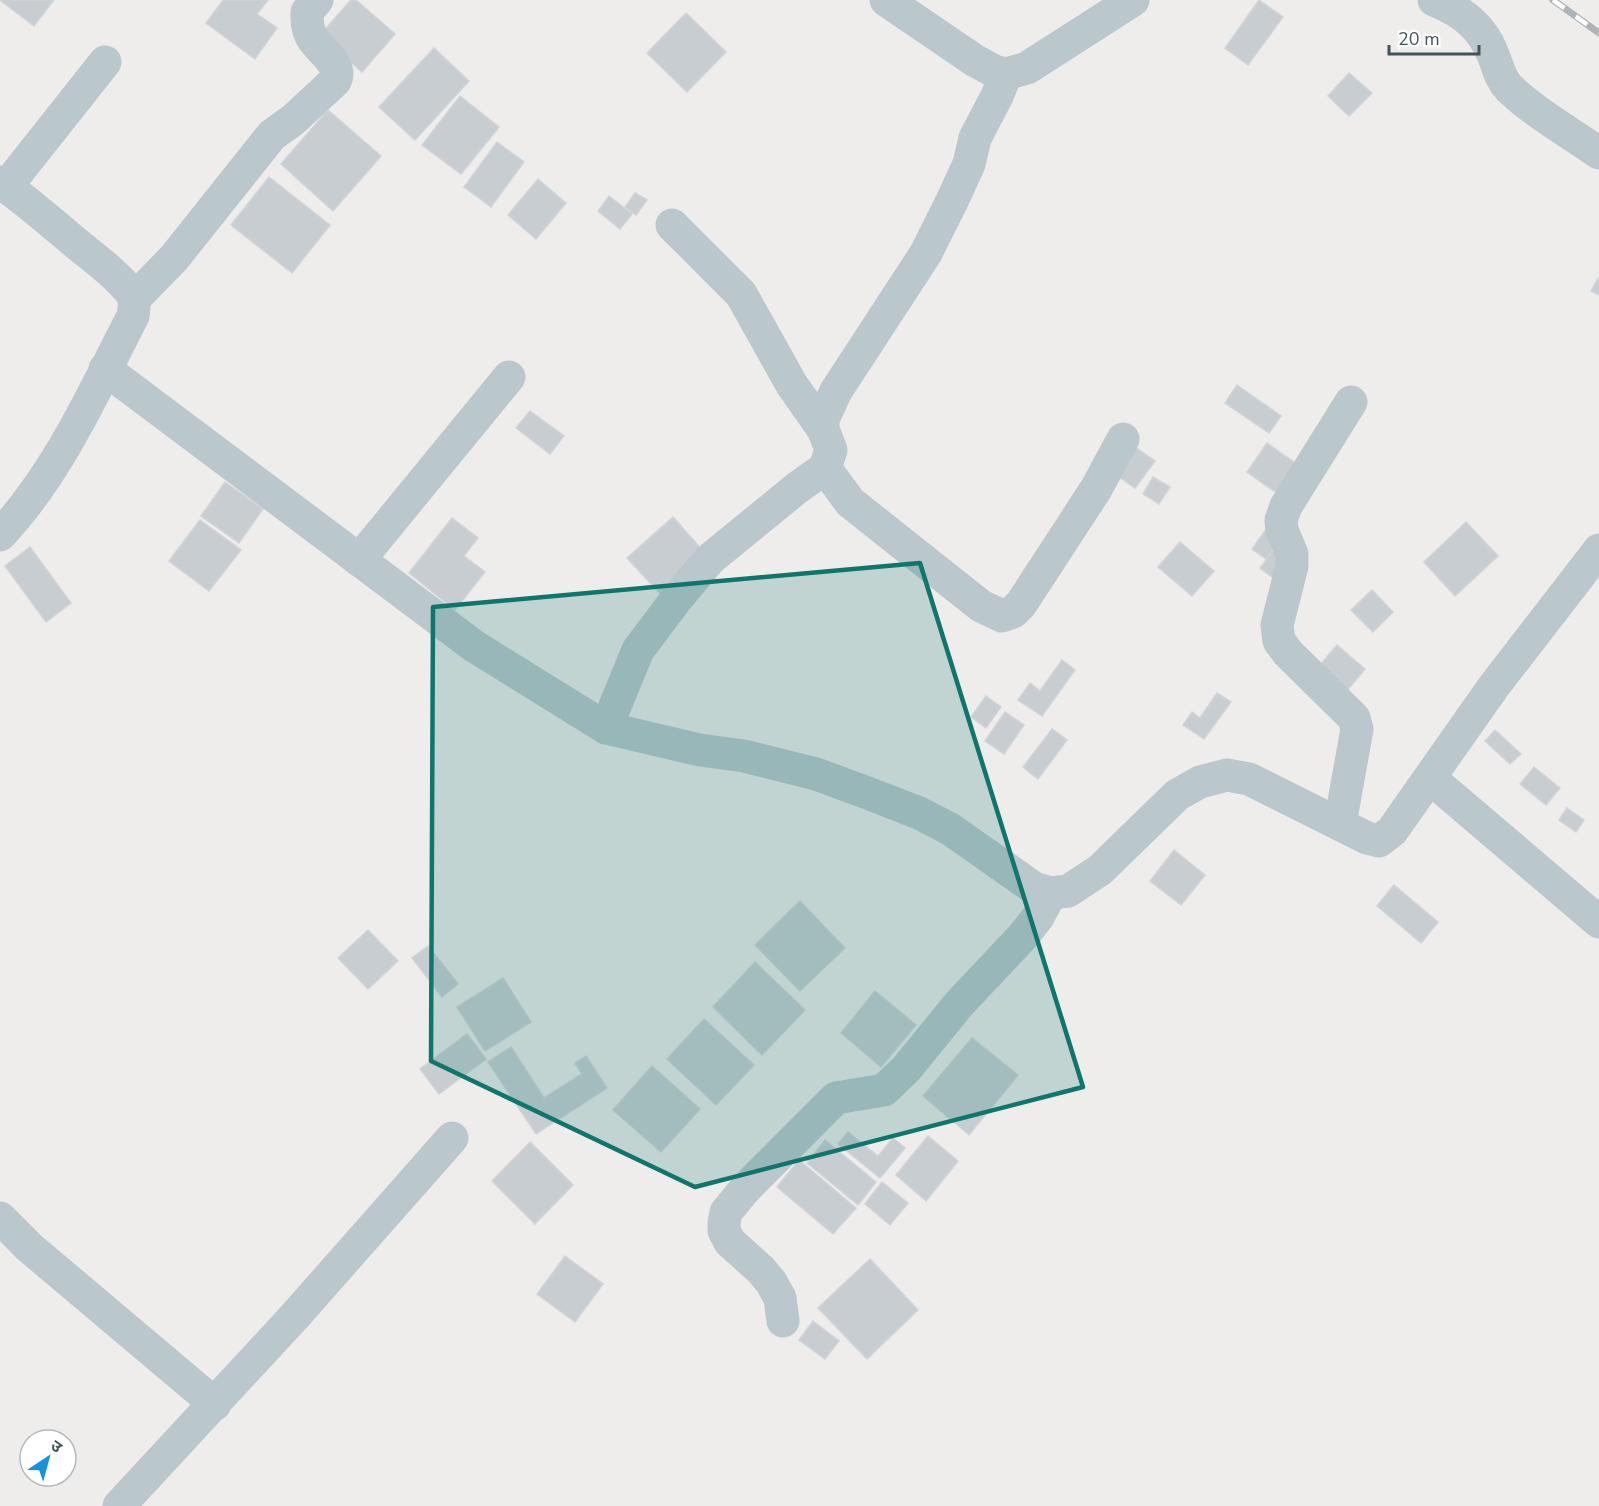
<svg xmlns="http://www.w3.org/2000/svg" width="1599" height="1506" viewBox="0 0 1599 1506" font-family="'Nunito Sans','Noto Sans Devanagari',sans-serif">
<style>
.building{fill:#c8cdd1;stroke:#d0d4d8;stroke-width:1.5}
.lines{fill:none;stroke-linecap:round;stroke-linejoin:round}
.minor{stroke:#bac7cc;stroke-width:33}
.rail-casing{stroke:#aeb3b7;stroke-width:7}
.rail{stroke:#fff;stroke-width:4.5;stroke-dasharray:14;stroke-linecap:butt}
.marked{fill:#0f766e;fill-opacity:0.2;stroke:#0f766e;stroke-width:4.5;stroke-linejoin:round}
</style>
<rect width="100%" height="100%" fill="#efecec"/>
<g class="building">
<polygon points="0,0 54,0 34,26"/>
<polygon points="223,0 268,0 257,14 277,28 255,59 206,23"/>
<polygon points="351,0 356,0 395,34 362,72 320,35"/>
<polygon points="1259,0 1283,17 1248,65 1225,48"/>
<polygon points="686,13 726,52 687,92 647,53"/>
<polygon points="434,48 469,81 415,140 379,107"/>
<polygon points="1349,73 1372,93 1349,116 1328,96"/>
<polygon points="460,96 499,127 461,174 422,145"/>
<polygon points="328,110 381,156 333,211 281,164"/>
<polygon points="497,142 524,162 491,207 464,187"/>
<polygon points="269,177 330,225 292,273 231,225"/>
<polygon points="538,179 566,203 536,239 508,215"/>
<polygon points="635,193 647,200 636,215 625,207"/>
<polygon points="609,196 632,214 620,229 598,211"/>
<polygon points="1599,277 1599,295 1591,291"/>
<polygon points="1237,385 1281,416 1269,433 1225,403"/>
<polygon points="530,411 564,436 550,454 516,428"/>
<polygon points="1267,443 1305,470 1285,499 1247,472"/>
<polygon points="1132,445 1155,461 1135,488 1112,472"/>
<polygon points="1153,477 1170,487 1159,504 1143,494"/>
<polygon points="225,482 263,509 239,543 201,516"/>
<polygon points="673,517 710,559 665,599 627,558"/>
<polygon points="452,518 478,538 464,556 485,572 455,610 409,573"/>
<polygon points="200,520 241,550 209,591 169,561"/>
<polygon points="1466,522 1498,556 1455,596 1424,562"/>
<polygon points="1267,528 1281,538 1266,559 1252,549"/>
<polygon points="1180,542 1214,571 1192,596 1158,567"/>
<polygon points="30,547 71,603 46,622 5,566"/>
<polygon points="1275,548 1290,560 1275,579 1260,568"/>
<polygon points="1372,590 1393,612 1373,632 1351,610"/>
<polygon points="1337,645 1365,669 1344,694 1316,670"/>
<polygon points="1062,660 1075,670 1042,716 1018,700 1030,683 1040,691"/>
<polygon points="1217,693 1231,702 1204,739 1183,725 1192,712 1200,718"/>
<polygon points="986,696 1001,707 986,728 971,717"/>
<polygon points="1005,712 1024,725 1004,754 985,741"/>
<polygon points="1052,729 1067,740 1038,779 1023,767"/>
<polygon points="1495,730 1521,754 1510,764 1485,741"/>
<polygon points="1534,767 1560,788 1546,805 1520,784"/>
<polygon points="1567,808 1584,820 1576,832 1559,820"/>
<polygon points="1174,850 1205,875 1181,905 1150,881"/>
<polygon points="1394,885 1438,922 1421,943 1377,906"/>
<polygon points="800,901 845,948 800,991 755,945"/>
<polygon points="368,930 398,961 368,989 338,958"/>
<polygon points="428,946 458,984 442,997 412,958"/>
<polygon points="755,962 805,1010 762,1055 713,1007"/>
<polygon points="503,978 531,1022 485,1051 457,1007"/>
<polygon points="875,991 916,1025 881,1067 841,1033"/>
<polygon points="704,1019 754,1065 716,1105 667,1059"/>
<polygon points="467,1034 486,1059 439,1094 420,1069"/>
<polygon points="972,1038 1018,1075 969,1135 923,1096"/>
<polygon points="511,1047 544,1098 582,1074 575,1063 586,1056 607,1088 536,1134 488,1062"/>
<polygon points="652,1066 700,1109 661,1152 613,1110"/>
<polygon points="848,1132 878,1156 893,1138 905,1148 880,1178 838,1144"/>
<polygon points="928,1136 958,1161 926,1201 896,1175"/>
<polygon points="825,1140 876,1182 858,1205 807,1163"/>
<polygon points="530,1142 573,1185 535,1224 492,1181"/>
<polygon points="799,1160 856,1208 833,1234 777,1187"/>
<polygon points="882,1182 908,1203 890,1225 865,1204"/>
<polygon points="565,1256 603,1284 575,1322 537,1294"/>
<polygon points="870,1259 918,1310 867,1359 818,1308"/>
<polygon points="813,1321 839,1341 825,1359 799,1340"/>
</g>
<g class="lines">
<g class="minor">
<polyline points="886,0 974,60 994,71 1006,74 1027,68 1133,0"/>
<path d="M1434,0c26,10 49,27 59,55 5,11 7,24 16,33 26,25 60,44 90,65"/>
<path d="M0,182c27,19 52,41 77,62 21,17 43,33 58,54l-2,18c-39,75 -74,156 -133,219"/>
<polyline points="6,187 105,62"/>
<polyline points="672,225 741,294 792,385 823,429"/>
<path d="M135,298l39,-40 98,-123 21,-15 42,-39c9,-17 -17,-31 -24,-45 -4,-8 -4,-15 -4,-24l10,-12"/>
<polyline points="105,369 474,646 606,728 700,750 744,756 816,774 865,792 919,813 950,829 1034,888 1051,893 1068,891 1100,870 1177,795 1200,782 1227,775 1249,779 1367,838 1379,841 1392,831 1494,686 1599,550"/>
<polyline points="825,468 850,502 981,606 1002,616 1013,612 1021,604 1096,489 1123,439"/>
<polyline points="359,560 509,377"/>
<polyline points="606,728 638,650 678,597 710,559 797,488 825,468 831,450 823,429 823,419 836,391 926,253 952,201 969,164 975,138 997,96 1006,74"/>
<polyline points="1430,778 1599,922"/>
<polyline points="1340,824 1357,729 1354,718 1288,653 1279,641 1277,625 1292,566 1292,554 1282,530 1281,520 1286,506 1351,402"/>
<polyline points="0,1218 29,1247 215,1404"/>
<polyline points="783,1321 780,1298 771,1282 761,1270 730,1242 724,1231 724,1223 726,1212 746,1188 836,1098 884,1090 906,1069 959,1004 1023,936 1038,917 1051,893"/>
<polyline points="119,1506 294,1317 452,1138"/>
</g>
<g class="rail-casing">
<polyline id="rail" points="1553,0 1599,33"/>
</g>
<use href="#rail" class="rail"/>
</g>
<path class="marked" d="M920,563l163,524 -388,100 -264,-126 2,-454z"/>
<g transform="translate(48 1458) rotate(36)"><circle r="28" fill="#ffffff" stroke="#b4babd" stroke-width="1.5"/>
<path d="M0-4.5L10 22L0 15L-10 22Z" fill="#1792dd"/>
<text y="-9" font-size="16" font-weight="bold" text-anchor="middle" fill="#445359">उ</text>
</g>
<path d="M1389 45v9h90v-9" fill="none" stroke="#445359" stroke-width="3"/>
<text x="1398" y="45" font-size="18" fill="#445359" stroke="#ffffff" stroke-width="4.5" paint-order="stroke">20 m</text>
</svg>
